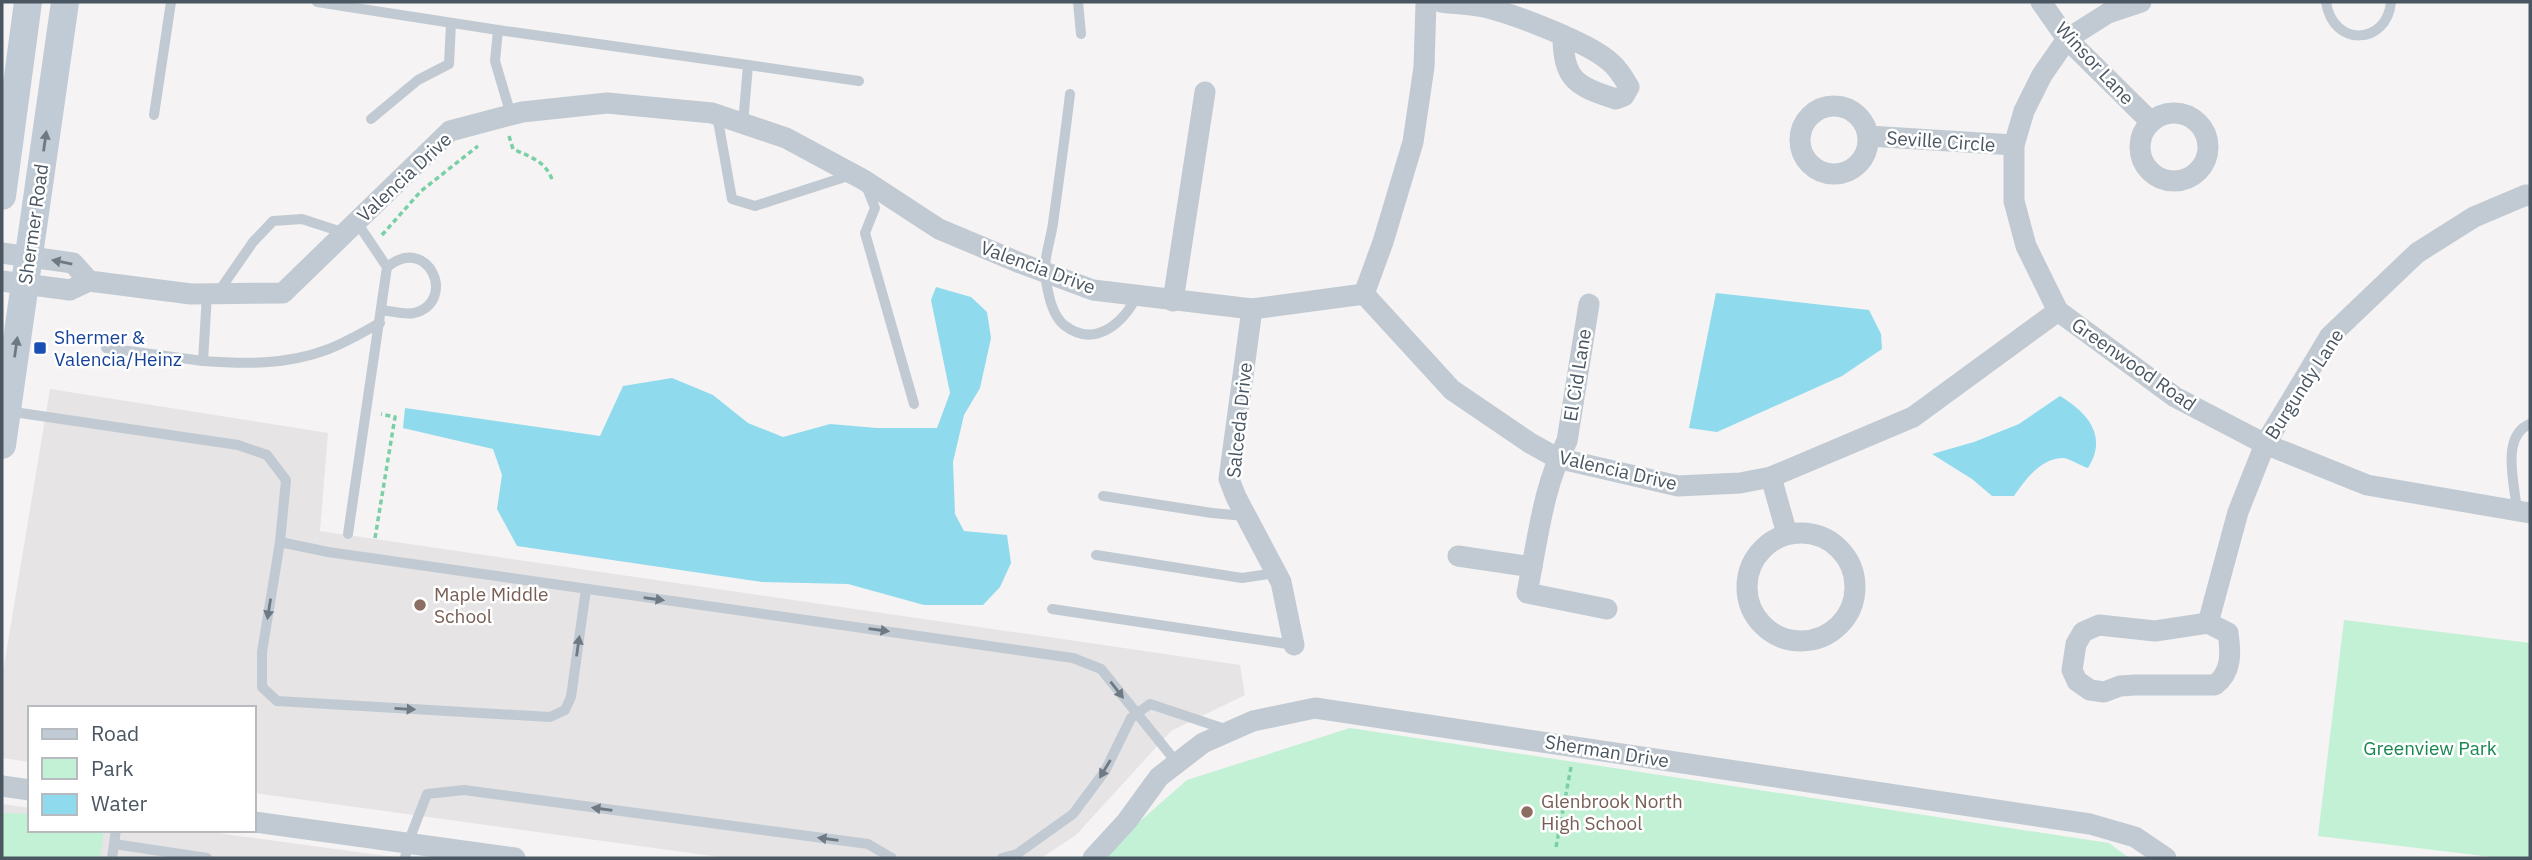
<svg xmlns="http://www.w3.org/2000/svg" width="2532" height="860" viewBox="0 0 2532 860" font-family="'IBM Plex Sans',sans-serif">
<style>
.education{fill:#e6e4e5}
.green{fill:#c3f1d5}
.water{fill:#90daee}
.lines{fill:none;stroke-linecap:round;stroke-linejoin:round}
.path{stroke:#7ad0a6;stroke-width:3.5;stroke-dasharray:5 3.5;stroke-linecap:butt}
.service{stroke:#c1cad2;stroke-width:10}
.minor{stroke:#c1cad2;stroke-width:21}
.secondary{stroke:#c1cbd6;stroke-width:28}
.oneway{fill:#6e7984}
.oneway2{fill:#6e7983}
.transit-dot{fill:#1a4fb4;stroke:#fff;stroke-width:2.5}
.education-dot{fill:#8d6e63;stroke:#fff;stroke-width:2.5}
.labels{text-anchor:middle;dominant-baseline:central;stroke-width:5;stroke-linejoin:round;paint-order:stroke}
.street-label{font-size:19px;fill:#4a5661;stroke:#fff}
.transit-label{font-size:19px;fill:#164399;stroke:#fff;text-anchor:start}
.education-label{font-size:19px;fill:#785e54;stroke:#fff;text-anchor:start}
.park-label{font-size:19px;fill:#17864f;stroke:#fff}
</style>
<rect width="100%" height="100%" fill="#f5f3f3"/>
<g class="education">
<polygon points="50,389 328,433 320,531 1240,665 1245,695 1171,731 1076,835 1041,858 727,858 254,793 254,708 30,708 30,762 2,758 2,678"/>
<polygon points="2,804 30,808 30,830 195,830 402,858 2,858"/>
</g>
<g class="green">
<polygon points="2344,620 2530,643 2530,858 2500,858 2318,836"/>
<polygon points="1350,728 2109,843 2129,858 1098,858 1187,780"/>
<polygon points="2,813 30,814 30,830 104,830 100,858 2,858"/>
</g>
<g class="water">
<polygon points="936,287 971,297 987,312 991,338 980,388 964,415 953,462 955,514 964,531 1007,535 1011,563 1000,587 983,605 924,605 848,584 762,582 517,546 497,509 502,475 493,449 403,428 405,408 600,436 623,386 672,378 713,395 748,423 783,437 830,424 877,428 937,428 950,393 931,300"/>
<polygon points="1716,293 1869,310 1881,334 1882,349 1842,376 1717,432 1689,428"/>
<path d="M2060,396c28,17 48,40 28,72 -8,-2 -18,-10 -26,-10 -22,1 -37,22 -48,38h-22l-20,-17 -40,-25 42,-12 45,-18z"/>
</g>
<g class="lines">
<g class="path">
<path d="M509,136l4,13c19,9 33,12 40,33"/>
<polyline points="382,235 421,191 478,146"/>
<polyline points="375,538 395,417 381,414"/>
<polyline points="1556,847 1571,767"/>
</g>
<g class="service">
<polyline points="317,2 498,30 495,61 511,115"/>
<polyline points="1078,2 1081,34"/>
<path d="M2326,2c7,46 61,43 65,0"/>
<polyline points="498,30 748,65 743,124"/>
<polyline points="748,65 859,81"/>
<path d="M1070,94c-5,43 -11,86 -17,129 -2,16 -10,37 -8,53 3,16 6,38 19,49 31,24 59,-2 73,-29"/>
<polyline points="154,115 171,2"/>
<polyline points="717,115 732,199 755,206 851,175"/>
<polyline points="371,119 418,80 449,64 451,23"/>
<polyline points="865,183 875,208 865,233 914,404"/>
<polyline points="217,294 253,242 273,221 302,219 345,233"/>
<path d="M381,310c10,1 23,5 33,3 44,-11 15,-80 -27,-46"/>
<polyline points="106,348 203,361 207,294"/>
<path d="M203,361c41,3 83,4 123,-11 19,-7 37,-18 54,-27"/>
<polyline points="7,411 238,445 267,455 286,480 280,542 328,552 1073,658 1101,669 1177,763"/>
<polyline points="1103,496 1212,513 1245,516"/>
<path d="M2517,511c-2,-26 -17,-75 13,-87"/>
<polyline points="348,534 387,267 356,221"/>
<polyline points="280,542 262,652 262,687 277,701 550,717 565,710 571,697 586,589"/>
<polyline points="1096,555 1242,578 1275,573"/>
<polyline points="1052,609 1294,645"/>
<polyline points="114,844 207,858"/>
<polyline points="112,858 116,830"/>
<polyline points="405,858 408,843 427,794 464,790 868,844 892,858"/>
<polyline points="1002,858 1017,854 1073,814 1105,771 1131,718 1150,704 1228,730"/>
</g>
<g class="minor">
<path d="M1441,2c14,2 30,2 43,5 30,7 103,35 125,54 9,7 14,16 20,26l-5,9 -8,3c-40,-13 -53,-19 -53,-64"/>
<polyline points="2041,2 2067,39 2151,122"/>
<polyline points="2141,2 2108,13 2067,39 2042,75 2024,111 2014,145 2014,201 2026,246 2058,311 2175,397 2265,444 2367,485 2530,513"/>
<circle cx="1834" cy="140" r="34"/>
<circle cx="2174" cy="147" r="34"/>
<polyline points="1868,136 2014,145"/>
<polyline points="2,253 73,263 89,281"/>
<polyline points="2,281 70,290 89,281 191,294 283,293 450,131 522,112 607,103 712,113 786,138 864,180 939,229 1020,263 1093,290 1252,309 1364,294 1452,390 1530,443 1557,458 1678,486 1740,483 1771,477 1913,417 2058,311"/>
<polyline points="1364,294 1383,242 1413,142 1424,67 1426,2"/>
<polyline points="1173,301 1205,92"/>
<path d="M1589,304l-22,137c-24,44 -30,103 -40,152l80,16"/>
<polyline points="1252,309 1229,479 1236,497 1281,582 1294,645"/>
<polyline points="1771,477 1787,534"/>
<circle cx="1801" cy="587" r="54"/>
<polyline points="1458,556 1532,567"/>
<polyline points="2208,623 2238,512 2265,444 2330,336 2417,253 2474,217 2526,195 2530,196"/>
<path d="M2208,623l20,10c3,20 4,39 -13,52h-80l-15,1 -16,6 -14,-2 -13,-9 -5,-11 4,-26 7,-12 16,-7 56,6z"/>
<polyline points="2,786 30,790"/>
<polyline points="254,822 515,858"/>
<polyline points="1093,858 1127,821 1159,777 1203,743 1253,721 1315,708 2090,824 2135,837 2166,858"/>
</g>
<g class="secondary">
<polyline points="2,196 28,2"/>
<polyline points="2,445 65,2"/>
</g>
</g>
<defs><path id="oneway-solid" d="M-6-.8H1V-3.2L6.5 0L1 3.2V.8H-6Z" transform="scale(1.75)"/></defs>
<g class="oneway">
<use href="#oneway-solid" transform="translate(45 141) rotate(-82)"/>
<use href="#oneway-solid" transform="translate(16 347) rotate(-82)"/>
</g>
<g class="oneway2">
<use href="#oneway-solid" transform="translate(62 262) rotate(-169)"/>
<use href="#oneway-solid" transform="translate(654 599) rotate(8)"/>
<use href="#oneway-solid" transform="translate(269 609) rotate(99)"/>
<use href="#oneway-solid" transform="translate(879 630) rotate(8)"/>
<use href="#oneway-solid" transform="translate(578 646) rotate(-82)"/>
<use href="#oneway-solid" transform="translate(1117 690) rotate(52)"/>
<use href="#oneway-solid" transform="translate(405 709) rotate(3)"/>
<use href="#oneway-solid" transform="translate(1105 769) rotate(121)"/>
<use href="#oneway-solid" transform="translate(602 809) rotate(-172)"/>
<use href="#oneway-solid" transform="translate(828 839) rotate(-172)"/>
</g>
<rect class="transit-dot" x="33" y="341" width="14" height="14" rx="3.5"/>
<g class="education-dot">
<circle cx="420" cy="605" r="7"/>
<circle cx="1527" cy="812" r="7"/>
</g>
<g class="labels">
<g class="street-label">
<text transform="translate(2095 63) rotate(47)">Winsor Lane</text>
<text transform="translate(1941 141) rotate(4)">Seville Circle</text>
<text transform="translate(404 177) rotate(-43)">Valencia Drive</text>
<text transform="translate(33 224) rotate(-82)">Shermer Road</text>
<text transform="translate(1038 267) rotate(20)">Valencia Drive</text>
<text transform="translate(2134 364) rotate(35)">Greenwood Road</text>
<text transform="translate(1577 375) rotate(-81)">El Cid Lane</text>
<text transform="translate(2304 384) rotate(-57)">Burgundy Lane</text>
<text transform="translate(1239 420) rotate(-84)">Salceda Drive</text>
<text transform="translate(1618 470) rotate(13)">Valencia Drive</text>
<text transform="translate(1607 751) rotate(9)">Sherman Drive</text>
</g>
<g class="transit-label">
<text x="54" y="337">Shermer &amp;<tspan x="54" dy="22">Valencia/Heinz</tspan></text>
</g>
<g class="education-label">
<text x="434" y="594">Maple Middle<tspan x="434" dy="22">School</tspan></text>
<text x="1541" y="801">Glenbrook North<tspan x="1541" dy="22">High School</tspan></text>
</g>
<g class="park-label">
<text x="2430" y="748">Greenview Park</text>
</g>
</g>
<rect width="2532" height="860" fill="none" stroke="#4a5661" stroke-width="7"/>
<rect x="28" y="706" width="228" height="126" fill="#ffffff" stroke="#b7bbc0" stroke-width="2"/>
<rect x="42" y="729" width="35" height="10" fill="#c1cbd6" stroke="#b7bbc0" stroke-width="2"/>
<text x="91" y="741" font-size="21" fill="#4a5661">Road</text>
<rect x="42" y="758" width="35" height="21" fill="#c3f1d5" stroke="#b7bbc0" stroke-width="2"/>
<text x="91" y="776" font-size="21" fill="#4a5661">Park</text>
<rect x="42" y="794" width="35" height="21" fill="#90daee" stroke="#b7bbc0" stroke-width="2"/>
<text x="91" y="811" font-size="21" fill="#4a5661">Water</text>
</svg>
